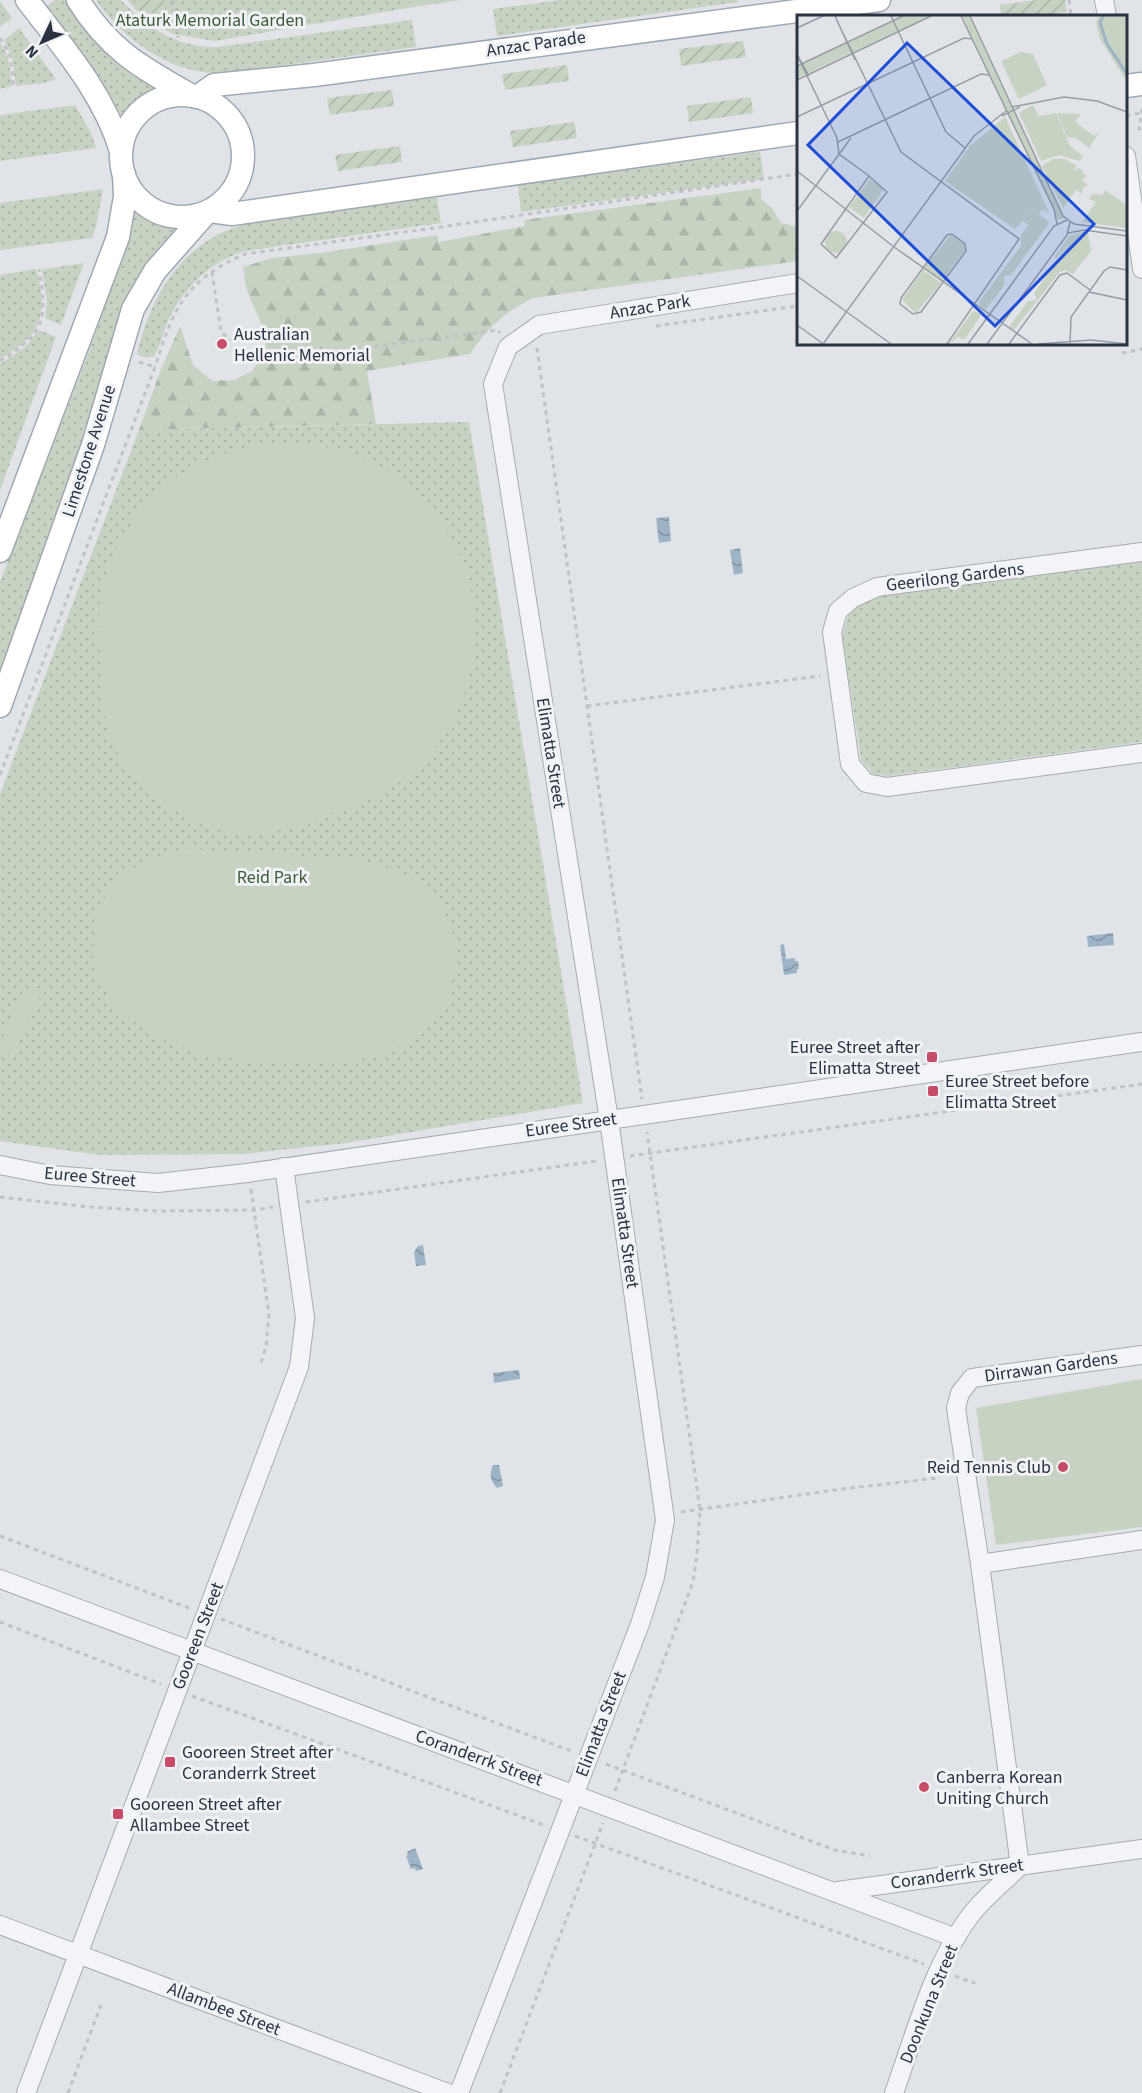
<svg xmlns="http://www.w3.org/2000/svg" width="1142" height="2093" viewBox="0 0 1142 2093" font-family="'Source Sans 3',sans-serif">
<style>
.grass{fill:url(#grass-dots)}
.forest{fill:url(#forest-firs)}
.garden{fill:url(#garden-furrows)}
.pitch{fill:#c7d2c2}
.water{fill:url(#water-waves)}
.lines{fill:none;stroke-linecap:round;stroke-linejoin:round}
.minor-casing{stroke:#a6abb2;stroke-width:20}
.major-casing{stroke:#a0a9b3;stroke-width:25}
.path{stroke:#bfc2c7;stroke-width:3;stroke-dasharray:4.5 4.5;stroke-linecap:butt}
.minor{stroke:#f3f4f7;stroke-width:18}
.major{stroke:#fff;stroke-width:22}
.poi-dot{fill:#c74c68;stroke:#f0f3f6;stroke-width:2}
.labels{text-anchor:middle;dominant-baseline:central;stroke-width:6;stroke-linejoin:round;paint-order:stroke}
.park-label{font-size:18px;fill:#415a38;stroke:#f0f3f6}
.street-label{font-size:18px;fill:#2a333f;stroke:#f0f3f6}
.poi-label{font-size:18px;fill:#2a333f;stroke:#f0f3f6;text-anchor:start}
.inset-river{fill:none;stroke:#9db4c6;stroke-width:3}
.inset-road{fill:none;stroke:#979da4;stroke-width:1.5}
.view{fill:#1d4ed8;fill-opacity:0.15;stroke:#1d4ed8;stroke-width:3}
.inset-edge{fill:none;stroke:#2a333f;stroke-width:3}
</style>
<defs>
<pattern id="grass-dots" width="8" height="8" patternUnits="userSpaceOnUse" patternTransform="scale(1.5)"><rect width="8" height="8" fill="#c7d2c2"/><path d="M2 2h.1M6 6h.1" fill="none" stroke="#abb5a8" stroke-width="1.8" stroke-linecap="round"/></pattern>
<pattern id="forest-firs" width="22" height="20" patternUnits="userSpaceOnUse" patternTransform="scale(1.5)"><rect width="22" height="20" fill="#c7d2c2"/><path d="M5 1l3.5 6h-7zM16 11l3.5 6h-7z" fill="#abb5a8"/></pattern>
<pattern id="garden-furrows" width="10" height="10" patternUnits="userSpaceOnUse" patternTransform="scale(1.5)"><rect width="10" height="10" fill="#c7d2c2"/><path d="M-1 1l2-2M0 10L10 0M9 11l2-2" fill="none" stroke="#abb5a8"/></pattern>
<pattern id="water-waves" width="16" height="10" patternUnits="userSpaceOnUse" patternTransform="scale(1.5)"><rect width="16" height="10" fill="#9db4c6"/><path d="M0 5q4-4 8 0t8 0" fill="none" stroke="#8093a2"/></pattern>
</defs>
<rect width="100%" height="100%" fill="#e0e4e8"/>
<g class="grass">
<polygon points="55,0 68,0 162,91 141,102 126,120 123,119 108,91 47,7"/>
<path d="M96,0h25c26,28 57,48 97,47l194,-27 4,27 -188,26c-53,4 -103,-31 -132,-73z"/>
<polygon points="127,0 413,0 407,8 215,41 173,34 156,25 136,10"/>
<polygon points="560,0 737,0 738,2 497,36 493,9"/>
<polygon points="0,1 12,18 0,27"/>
<polygon points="19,28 56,79 44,83 16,86 12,57 4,40"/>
<polygon points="0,43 8,56 12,86 0,89"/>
<polygon points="75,105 91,133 96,148 0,161 0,115"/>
<polygon points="760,152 764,179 521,212 518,185"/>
<polygon points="103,189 96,227 92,238 0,250 0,203"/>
<path d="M437,197l4,26 -196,28c-35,11 -62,37 -77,70 -5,11 -7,24 -14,35l-7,2 -10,-4c14,-62 50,-119 117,-132z"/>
<path d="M135,206c15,13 27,18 47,20l-65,107 -84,257 -33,88v-96l87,-225 43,-125z"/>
<polygon points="84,263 61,325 45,318 47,301 42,270 44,269"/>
<path d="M36,269c3,7 4,16 5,23 5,36 -13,50 -41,67v-84z"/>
<polygon points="39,330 56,337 0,490 0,364 26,346"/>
<polygon points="469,422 583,1103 346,1143 243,1154 99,1155 0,1141 0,794 139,430"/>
<polygon points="1142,561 1142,742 888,776 873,774 861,760 842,635 850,610 873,597"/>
</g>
<g class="forest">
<polygon points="413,0 461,0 407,8"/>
<path d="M761,188v11l11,9 9,15 17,4v34l-265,37c-27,13 -47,31 -63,56l-103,17 9,53 -237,6 21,-58 20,-46 13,39 19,16 22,-1 18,-9 14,-20 -1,-18 -19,-45 -3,-21 29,-9 49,-5 116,-18 2,7 86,-16 -1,-6z"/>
</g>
<g class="garden">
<polygon points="130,0 164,0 166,16 146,11"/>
<polygon points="1036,0 1065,0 1067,12 1036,16 1001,16 1000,5"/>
<polygon points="743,41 746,57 681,66 679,49"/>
<polygon points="567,65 569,81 505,90 502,74"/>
<polygon points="392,90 394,106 330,115 327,98"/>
<polygon points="751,97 753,113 689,122 687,106"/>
<polygon points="574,122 577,138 513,147 510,131"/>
<polygon points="400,146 402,162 338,171 335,155"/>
</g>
<g class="pitch">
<path d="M282,442c31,1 60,6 88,19 117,56 141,215 49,305 -21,20 -46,34 -73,44 -8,2 -16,3 -24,6 -4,1 -7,4 -11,6 -11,4 -48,13 -59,14 -19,1 -54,-11 -70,-21 -32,-18 -64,-49 -74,-85 -5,-18 -6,-49 -6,-67 0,-6 -2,-12 -3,-18 -1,-16 -1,-33 2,-49 17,-91 91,-148 181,-154z"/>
<polygon points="184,848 357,859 402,872 424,886 440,903 452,926 456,960 447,1005 421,1034 386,1056 323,1063 258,1062 199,1054 150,1034 114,1006 94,970 93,949 97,909 115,881 148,859"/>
<polygon points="25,988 41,995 13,1055 0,1049 0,1043"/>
<polygon points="1142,1379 1142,1527 996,1545 976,1408"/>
</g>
<g class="water">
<polygon points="669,517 671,541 659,543 656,518"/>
<polygon points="740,548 743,573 734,575 730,550"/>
<polygon points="1113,933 1114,945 1088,947 1087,936"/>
<polygon points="784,944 786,959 795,958 795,961 798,961 799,969 797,969 797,973 784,975 780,945"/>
<polygon points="423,1245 426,1265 416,1266 414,1252 418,1246"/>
<polygon points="519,1370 520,1379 494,1383 493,1373"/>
<path d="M493,1465h6l4,21 -6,2c-7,-8 -8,-13 -4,-23z"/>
<polygon points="415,1848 423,1869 416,1871 415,1868 411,1869 406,1856 408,1855 407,1852"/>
</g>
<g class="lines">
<g class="minor-casing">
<g id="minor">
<polyline points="1104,0 1107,16"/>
<polyline points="1126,156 1142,269"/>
<polyline points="1142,552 877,587 853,598 838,611 832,632 850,764 866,783 887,787 1142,753"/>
<polyline points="0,1165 50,1175 158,1183 247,1173 1142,1042"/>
<polyline points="1142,1355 972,1378 960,1393 956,1408 980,1564 1142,1540"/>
<polyline points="0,1579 956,1938"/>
<polyline points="838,1891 1142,1849"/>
<polyline points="0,1925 448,2093"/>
<polyline points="26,2093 299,1367 305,1318 284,1167"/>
<polyline points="459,2093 640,1624 655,1577 665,1520 609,1120 493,384 508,347 539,325 798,283"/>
<path d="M894,2093c21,-58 40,-133 80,-182 13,-16 31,-30 46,-45l-40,-302"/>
</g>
</g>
<g class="major-casing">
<g id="major">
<path d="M27,0c36,47 77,94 94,151"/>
<path d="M78,0c32,51 63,67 114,96"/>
<polyline points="1126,86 1142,84"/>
<circle cx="182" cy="156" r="61"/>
<polyline points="197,97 214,85 314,75 879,0"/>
<polyline points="210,211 232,214 798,133"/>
<polyline points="0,551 118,237 125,197 124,174"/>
<polyline points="0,706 93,445 133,309 155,271 206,213"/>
</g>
</g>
<g class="path">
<polyline points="173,0 178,38"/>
<polyline points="1069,0 1071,16"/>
<polyline points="0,38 10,55 14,88"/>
<polyline points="1142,109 1139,129 1142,128"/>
<polyline points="1126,116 1140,113"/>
<polyline points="212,272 221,332 233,341 235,349 280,359 498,330 500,333"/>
<polyline points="656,326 798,306"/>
<polyline points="537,348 642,1099"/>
<polyline points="1122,353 1142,349"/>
<path d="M0,361c45,-28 48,-41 39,-92"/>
<polyline points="139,362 155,367"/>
<polyline points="587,706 820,676"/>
<path d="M0,775l155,-408c18,-58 31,-88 90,-113l196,-27 357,-53"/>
<polyline points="630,1156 1142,1084"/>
<polyline points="251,1189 269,1315 266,1346 261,1363"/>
<polyline points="0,1197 90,1207 157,1211 255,1210 273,1207"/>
<polyline points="306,1202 597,1161"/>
<polyline points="681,1512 842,1489 938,1478"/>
<polyline points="0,1536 189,1608"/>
<polyline points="221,1619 571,1751"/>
<polyline points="0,1622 161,1684"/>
<polyline points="192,1696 544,1825"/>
<polyline points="606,1764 835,1850 870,1856"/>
<polyline points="615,1791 693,1582 697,1554 700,1510 647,1132"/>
<polyline points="575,1836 924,1964"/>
<polyline points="955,1976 975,1983"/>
<polyline points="68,2093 101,2005"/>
<polyline points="500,2093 603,1823"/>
</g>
<use href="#minor" class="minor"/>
<use href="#major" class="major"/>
</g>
<g class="poi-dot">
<circle cx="222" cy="344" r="6"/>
<rect x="926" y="1051" width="12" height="12" rx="3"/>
<rect x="927" y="1085" width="12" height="12" rx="3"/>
<circle cx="1063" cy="1467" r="6"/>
<rect x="164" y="1756" width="12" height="12" rx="3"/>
<circle cx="924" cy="1787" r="6"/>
<rect x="112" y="1808" width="12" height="12" rx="3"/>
</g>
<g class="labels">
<g class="park-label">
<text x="210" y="20">Ataturk Memorial Garden</text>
<text x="272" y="877">Reid Park</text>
</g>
<g class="street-label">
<text transform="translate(536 44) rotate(-8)">Anzac Parade</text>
<text transform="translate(650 307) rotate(-9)">Anzac Park</text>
<text transform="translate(89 451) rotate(-72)">Limestone Avenue</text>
<text transform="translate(955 577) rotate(-7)">Geerilong Gardens</text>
<text transform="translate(551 753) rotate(81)">Elimatta Street</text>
<text transform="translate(571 1125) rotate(-8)">Euree Street</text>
<text transform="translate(90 1177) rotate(5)">Euree Street</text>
<text transform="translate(625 1233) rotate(82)">Elimatta Street</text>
<text transform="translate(1051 1367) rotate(-8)">Dirrawan Gardens</text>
<text transform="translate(198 1636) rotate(-69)">Gooreen Street</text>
<text transform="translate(601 1724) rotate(-69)">Elimatta Street</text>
<text transform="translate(479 1758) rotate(20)">Coranderrk Street</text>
<text transform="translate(957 1874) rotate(-8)">Coranderrk Street</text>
<text transform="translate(929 2004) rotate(-68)">Doonkuna Street</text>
<text transform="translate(224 2009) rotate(21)">Allambee Street</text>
</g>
<g class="poi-label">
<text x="234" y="334">Australian<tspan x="234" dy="21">Hellenic Memorial</tspan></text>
<text x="920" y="1047" text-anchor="end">Euree Street after<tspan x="920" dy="21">Elimatta Street</tspan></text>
<text x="945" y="1081">Euree Street before<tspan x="945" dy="21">Elimatta Street</tspan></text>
<text x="1051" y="1467" text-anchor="end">Reid Tennis Club</text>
<text x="182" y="1752">Gooreen Street after<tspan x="182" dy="21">Coranderrk Street</tspan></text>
<text x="936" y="1777">Canberra Korean<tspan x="936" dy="21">Uniting Church</tspan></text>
<text x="130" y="1804">Gooreen Street after<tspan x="130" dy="21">Allambee Street</tspan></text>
</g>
</g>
<g transform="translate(797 15)">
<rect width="330" height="330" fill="#e0e4e8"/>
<path d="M108,1h25l-133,62v-11zM165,1h7l95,202 -6,2zM302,1h28v66l-27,-43 -4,-16zM260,98l24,1 -6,8 19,14 6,-5 -11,17 -13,-10 -9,-1zM208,102l38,82 -28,30 -70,-48 25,-35zM256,144h12l12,7 -3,4 6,-2 6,8 -4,4 6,6 -5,1 -1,7 -6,-4 -13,18 -21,-42zM308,175l22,15v23l-45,-6 14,-20 -7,-3 3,-5 6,3 -5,-4 10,2zM28 227a11 11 0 1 1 22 0a11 11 0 1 1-22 0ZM287,217l4,1 3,18 -18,23 -8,-4 -5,2 -2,-13 12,-18 -14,18 -2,-2 16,-22zM154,220l13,9 1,6 -23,31 -18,-14zM126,255l18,13 -25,30 -14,-13z" fill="#c7d2c2"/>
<path d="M246,184l6,13 -8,-2 -2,4 10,8 -2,4 -36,49 -7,1v10l-18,23 -6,-3 -1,-4 42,-56v-11l8,-10 -6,-4zM261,244l2,13 -46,58 -5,-3 19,-26 9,-1 -3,-7zM176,296l9,3 -18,26 -6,-3 -9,7z" fill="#c7d2c2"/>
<path d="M236,90l6,11 17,-3 14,33 13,10 -3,5 -21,-6 -18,6 -22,-48z" fill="#c7d2c2"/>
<path d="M224,37l12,2 14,31 -28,14 -18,-38zM197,132l10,7 -2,13 -21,17h-9l-7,-7 1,-10 16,-16zM191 179a24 24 0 1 1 48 0a24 24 0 1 1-48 0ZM73,164l14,10 -20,29 -15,-11z" fill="#c7d2c2"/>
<path class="inset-river" d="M306,1l-3,7 7,21 20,30"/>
<path class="inset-road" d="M38,1l20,44M94,1l55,116 19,16M164,1l93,193 3,15M173,1l93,200 11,8 53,7M0,13l26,-12M46,18l58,119 118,87 -72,105M0,40l40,83 2,16 30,22M1,41l11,20M0,51l106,-50M0,65l134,-64M215,92l52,-10 33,4 30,11M205,101l18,-9M0,102l167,-79 8,1M41,127l143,-68 8,1M0,156l97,76 138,97M72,161l18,16 -51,66 -15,-14zM0,196l54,-73M271,218l16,-3 43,6M155,219l13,10 1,7 -45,61 -8,2 -13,-10 1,-6 46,-63zM0,261l94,68M292,277l38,8M0,310l25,18M26,329l151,-208 32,-25M171,329l86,-118 13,-6M190,329l80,-109 3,-13M212,329l51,-69 7,-2 23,17M241,329l53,-4 36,4M273,329l1,-27 33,-46 6,-4 17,3"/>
<path class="view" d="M110,28l187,181 -99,102 -187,-181z"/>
<rect width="330" height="330" class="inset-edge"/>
</g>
<g transform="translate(42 42) rotate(226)" stroke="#f0f3f6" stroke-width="4.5" paint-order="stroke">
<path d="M0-4.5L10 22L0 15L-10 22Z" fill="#2a333f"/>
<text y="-9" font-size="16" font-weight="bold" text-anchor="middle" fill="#2a333f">N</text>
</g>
</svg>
